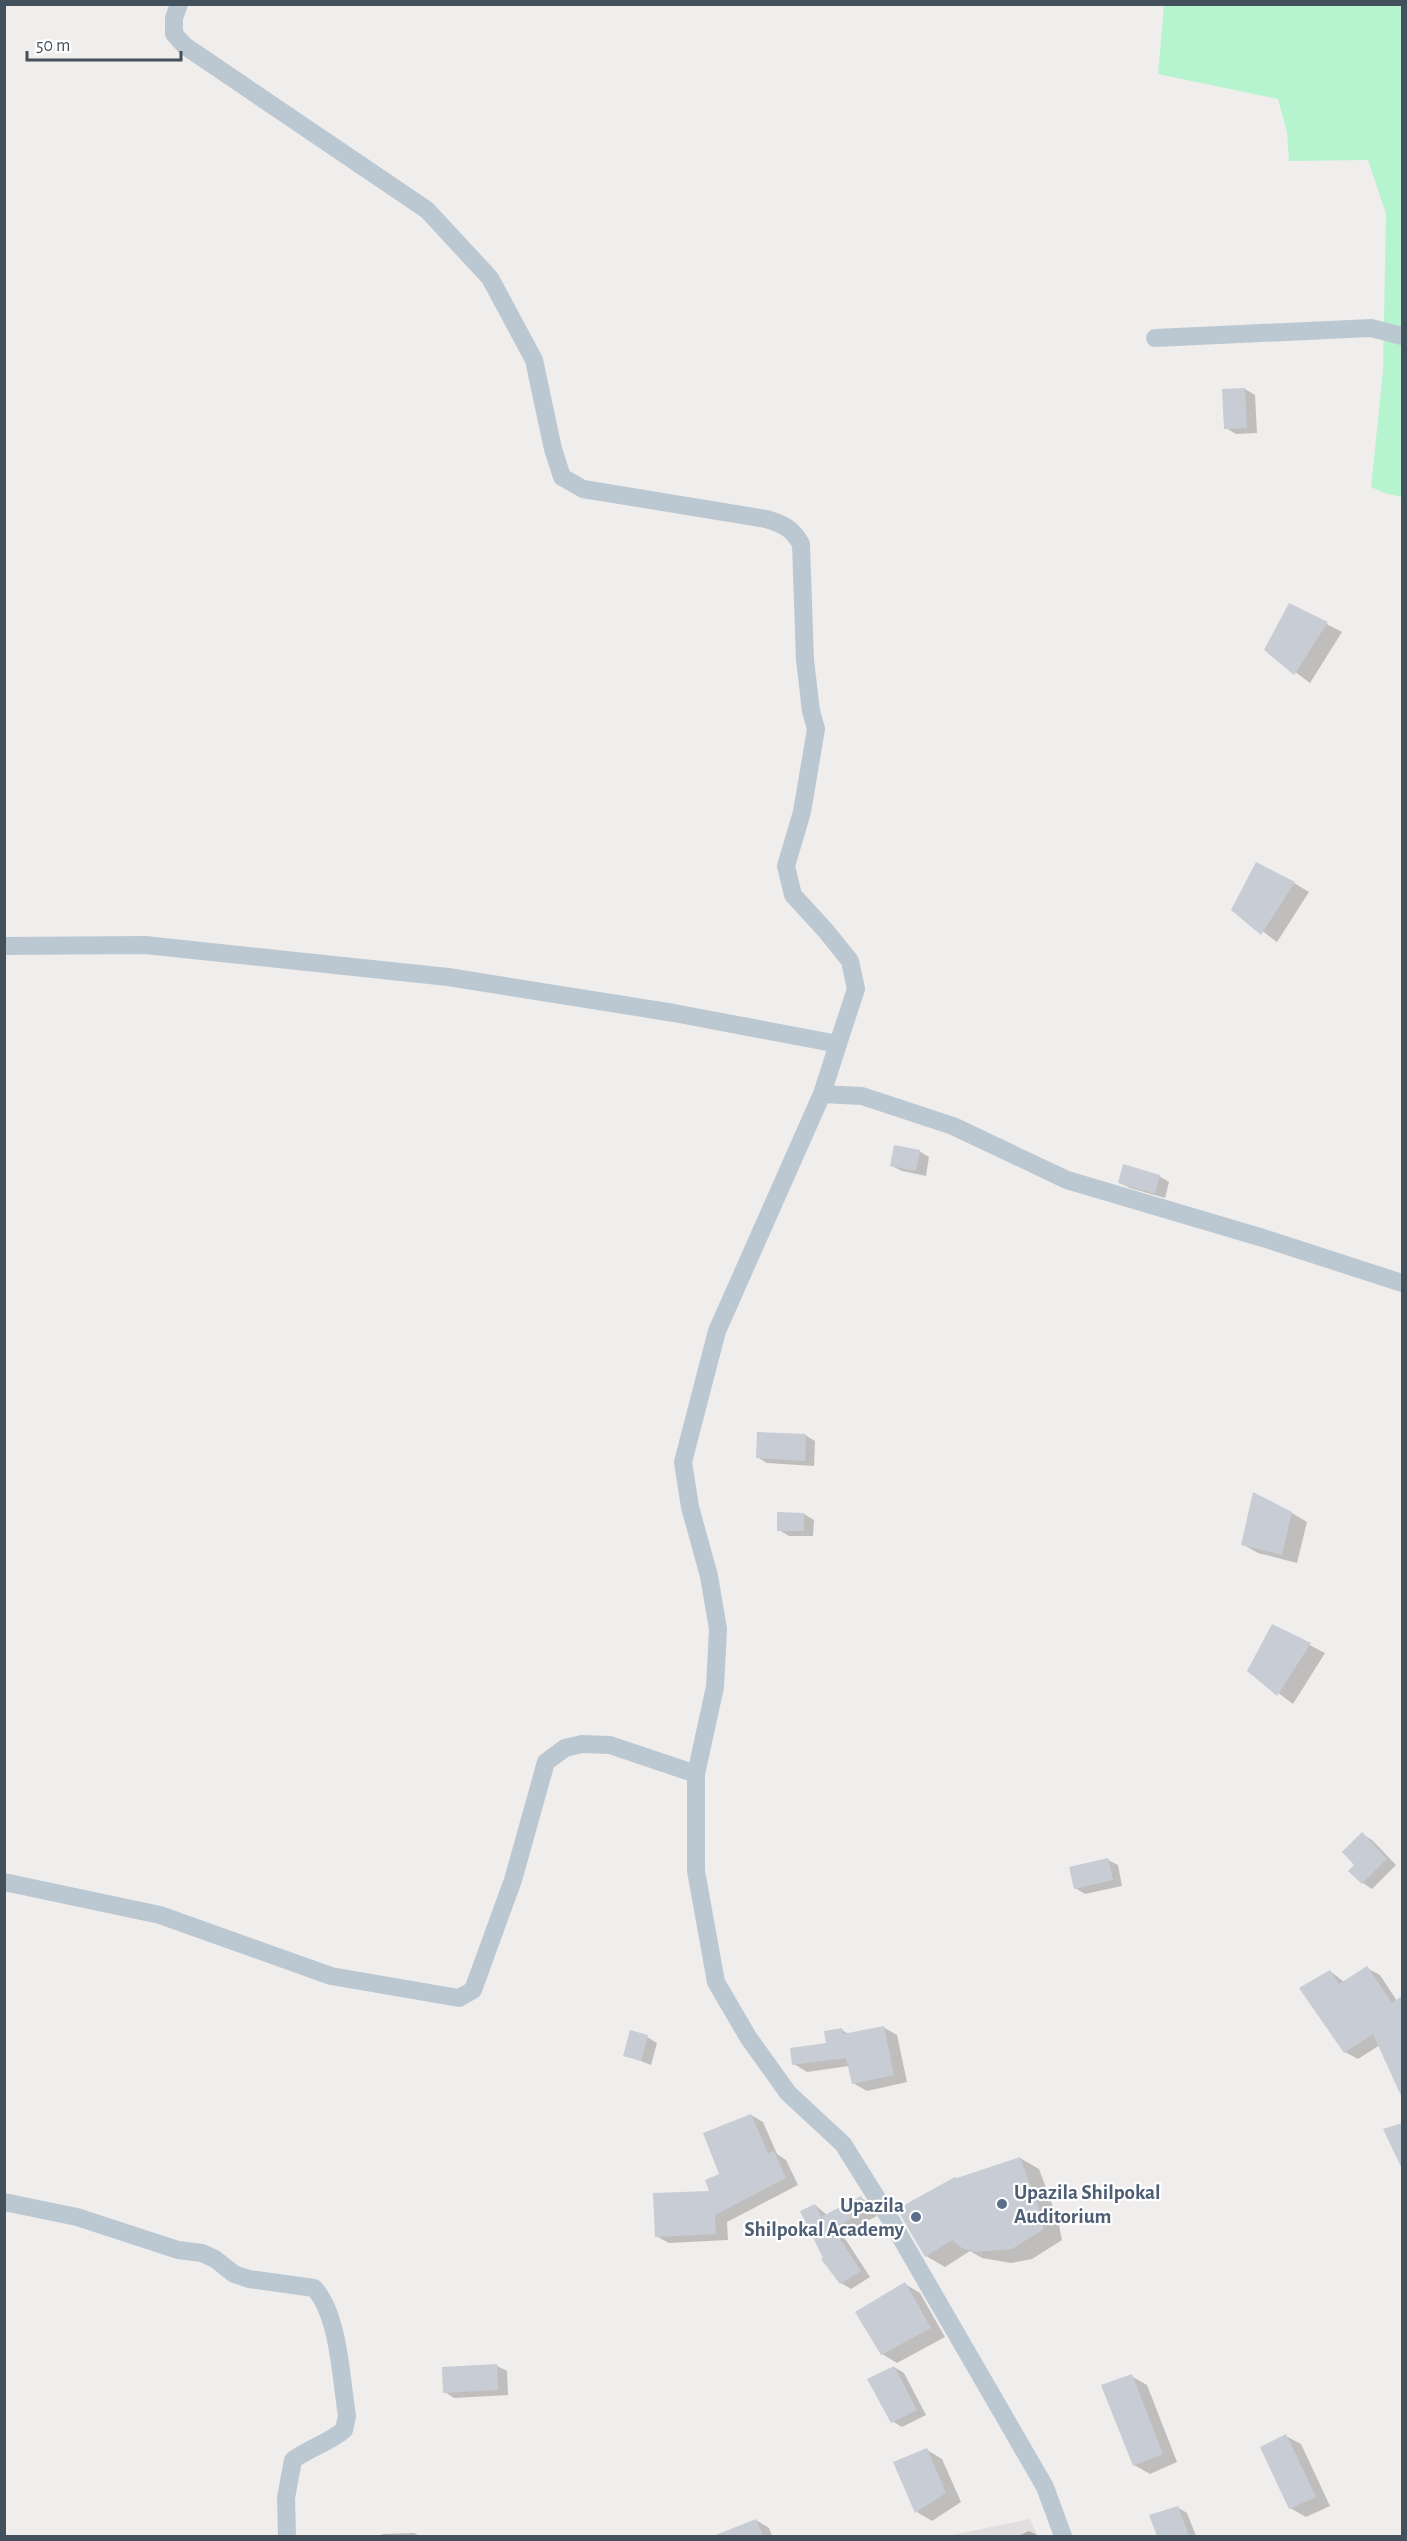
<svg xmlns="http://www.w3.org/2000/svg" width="1407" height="2541" viewBox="0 0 1407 2541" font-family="'Alegreya Sans',sans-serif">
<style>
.education{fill:#e1dedf}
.green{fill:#b5f4ce}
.shadow{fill:#0003}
.building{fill:#c8ccd4}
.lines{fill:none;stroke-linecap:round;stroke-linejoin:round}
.minor{stroke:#bcc8d1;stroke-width:18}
.service-dot{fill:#5c6f8a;stroke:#fff;stroke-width:2}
.labels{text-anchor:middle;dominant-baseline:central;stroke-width:4.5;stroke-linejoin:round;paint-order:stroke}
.service-label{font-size:21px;font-weight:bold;fill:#4e5e75;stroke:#fff;text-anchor:start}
</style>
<rect width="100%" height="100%" fill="#f0eded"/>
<polygon class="education" points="1030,2519 1038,2536 947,2536"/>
<polygon class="green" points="1164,5 1402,5 1402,497 1384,493 1371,487 1383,371 1386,214 1368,160 1289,161 1287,132 1278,99 1158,74"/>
<g class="shadow">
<polygon points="1245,389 1255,395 1257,433 1236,434 1226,428"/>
<polygon points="1290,605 1342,632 1310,683 1266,650"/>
<polygon points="1294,883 1309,892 1277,942 1233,909"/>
<polygon points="919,1151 929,1157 926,1176 902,1171 892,1166"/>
<polygon points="1159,1176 1169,1182 1165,1198 1130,1188 1120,1183"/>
<polygon points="805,1435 815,1441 814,1466 767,1463 757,1457"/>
<polygon points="1292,1513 1307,1522 1297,1563 1258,1553 1242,1544"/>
<polygon points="804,1514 814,1520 813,1536 789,1536 779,1530"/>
<polygon points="1273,1626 1325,1653 1293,1704 1249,1671"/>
<polygon points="1362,1834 1372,1840 1396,1865 1372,1889 1363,1883"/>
<polygon points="1108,1860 1118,1865 1122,1886 1085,1894 1075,1888"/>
<polygon points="1367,1968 1380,1975 1397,2001 1402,1998 1402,2090 1380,2045 1358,2059 1345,2052 1330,1971 1344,1982"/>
<polygon points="883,2027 897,2035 907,2082 867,2091 853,2083 849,2066 807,2072 794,2064 828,2044 842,2030 850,2035"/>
<polygon points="647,2037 657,2043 651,2065 625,2055"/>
<polygon points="751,2115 763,2122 777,2154 786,2160 798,2185 727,2222 728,2240 669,2243 656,2236 711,2192"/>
<polygon points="1402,2125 1402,2165 1385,2130"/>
<polygon points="1020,2158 1039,2169 1058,2220 1062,2240 1032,2259 1011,2263 982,2258 970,2251 945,2267 926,2256 957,2180"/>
<polygon points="861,2198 871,2204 877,2216 842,2234 870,2277 851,2289 841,2283 825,2258 815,2205 827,2215"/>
<polygon points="905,2284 920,2293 945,2337 897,2363 882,2354"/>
<polygon points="497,2366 507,2371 508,2395 454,2398 445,2392"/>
<polygon points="894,2367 904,2373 926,2415 902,2427 892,2421"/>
<polygon points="1131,2376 1147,2385 1177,2462 1150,2474 1134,2465"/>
<polygon points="1286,2436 1301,2444 1330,2506 1306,2517 1290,2508"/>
<polygon points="927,2450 942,2459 961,2502 932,2521 917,2512"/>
<polygon points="1177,2507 1187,2513 1196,2536 1159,2536 1151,2516"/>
<polygon points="756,2520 769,2528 772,2536 720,2536"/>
<polygon points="1029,2531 1039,2536 1018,2536"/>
<polygon points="414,2533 420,2536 382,2536 382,2534"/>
</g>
<g class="building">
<polygon points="1245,388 1247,428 1224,429 1222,389"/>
<polygon points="1289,603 1328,622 1294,675 1264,650"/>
<polygon points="1256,862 1295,882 1261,935 1231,910"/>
<polygon points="894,1145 920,1150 916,1171 890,1166"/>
<polygon points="1123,1164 1160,1175 1155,1194 1118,1183"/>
<polygon points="757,1432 806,1434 805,1461 756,1458"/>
<polygon points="1253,1492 1292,1512 1282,1555 1241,1545"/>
<polygon points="777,1512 804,1513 804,1531 777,1531"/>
<polygon points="1272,1624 1311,1643 1277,1696 1247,1671"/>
<polygon points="1362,1832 1387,1859 1362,1884 1348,1871 1354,1865 1342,1852"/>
<polygon points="1108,1858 1113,1880 1074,1889 1069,1867"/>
<polygon points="1367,1966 1392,2003 1402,1996 1402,2098 1373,2034 1344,2053 1299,1988 1330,1970 1339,1984"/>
<polygon points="884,2026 894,2075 852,2084 846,2058 792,2065 790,2048 826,2043 824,2031 842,2028 843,2034"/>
<polygon points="630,2030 648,2035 641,2061 623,2056"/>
<polygon points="751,2114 768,2153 774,2151 786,2178 715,2215 716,2234 655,2237 653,2193 709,2191 705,2180 719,2174 703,2133"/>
<polygon points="1402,2123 1402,2169 1383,2129"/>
<polygon points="1020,2157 1039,2208 1044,2229 1012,2249 976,2252 962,2248 952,2240 925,2257 897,2209 955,2177 957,2178"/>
<polygon points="861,2196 868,2210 833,2228 861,2271 840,2284 821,2259 823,2258 800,2211 815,2204 821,2217"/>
<polygon points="905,2282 931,2328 881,2355 855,2312"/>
<polygon points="497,2364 498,2390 443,2393 442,2367"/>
<polygon points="894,2366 917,2410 891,2423 867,2379"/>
<polygon points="1132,2374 1163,2454 1133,2466 1101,2385"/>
<polygon points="1286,2434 1316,2497 1289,2509 1260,2447"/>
<polygon points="927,2448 946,2493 915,2513 893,2462"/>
<polygon points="1178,2506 1189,2536 1157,2536 1149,2515"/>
<polygon points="756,2519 763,2536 713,2536"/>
</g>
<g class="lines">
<g class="minor">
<path d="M179,4l-5,14v16l11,12 242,164 63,68 44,82 19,89 9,28 21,12 183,30c17,5 26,9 35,25l4,116 6,51 5,18 -14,83 -16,54 7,29 33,36 24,30 6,28 -18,55"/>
<polyline points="1155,338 1371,328 1402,336"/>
<polyline points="4,946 145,945 448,977 674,1013 838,1044 822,1094 862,1096 953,1126 1067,1180 1263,1238 1402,1283"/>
<polyline points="822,1094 717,1331 683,1462 690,1507 709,1576 718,1629 715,1687 696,1774 696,1871 716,1982 748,2037 788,2093 843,2144 890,2219 1045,2487 1063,2536"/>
<polyline points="4,1882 160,1915 331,1976 459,1998 473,1990 513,1880 546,1762 565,1748 582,1744 610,1745 696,1774"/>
<path d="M4,2202l73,15 101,33 24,3 13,6 19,15 15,5 65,9c25,27 27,91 33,128l-3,14c-16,13 -34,18 -51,30l-7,38 1,38"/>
</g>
</g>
<g class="service-dot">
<circle cx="1002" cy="2204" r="6"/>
<circle cx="916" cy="2217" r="6"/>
</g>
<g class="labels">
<g class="service-label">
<text x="1014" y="2192">Upazila Shilpokal<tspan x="1014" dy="24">Auditorium</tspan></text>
<text x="904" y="2205" text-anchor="end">Upazila<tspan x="904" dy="24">Shilpokal Academy</tspan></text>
</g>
</g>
<rect width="1407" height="2541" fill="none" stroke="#43515d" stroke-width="12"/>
<path d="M27 51v9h154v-9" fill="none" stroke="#43515d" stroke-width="3"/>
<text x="36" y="51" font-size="18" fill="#43515d" stroke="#ffffff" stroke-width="4.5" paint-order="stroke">50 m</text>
</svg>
